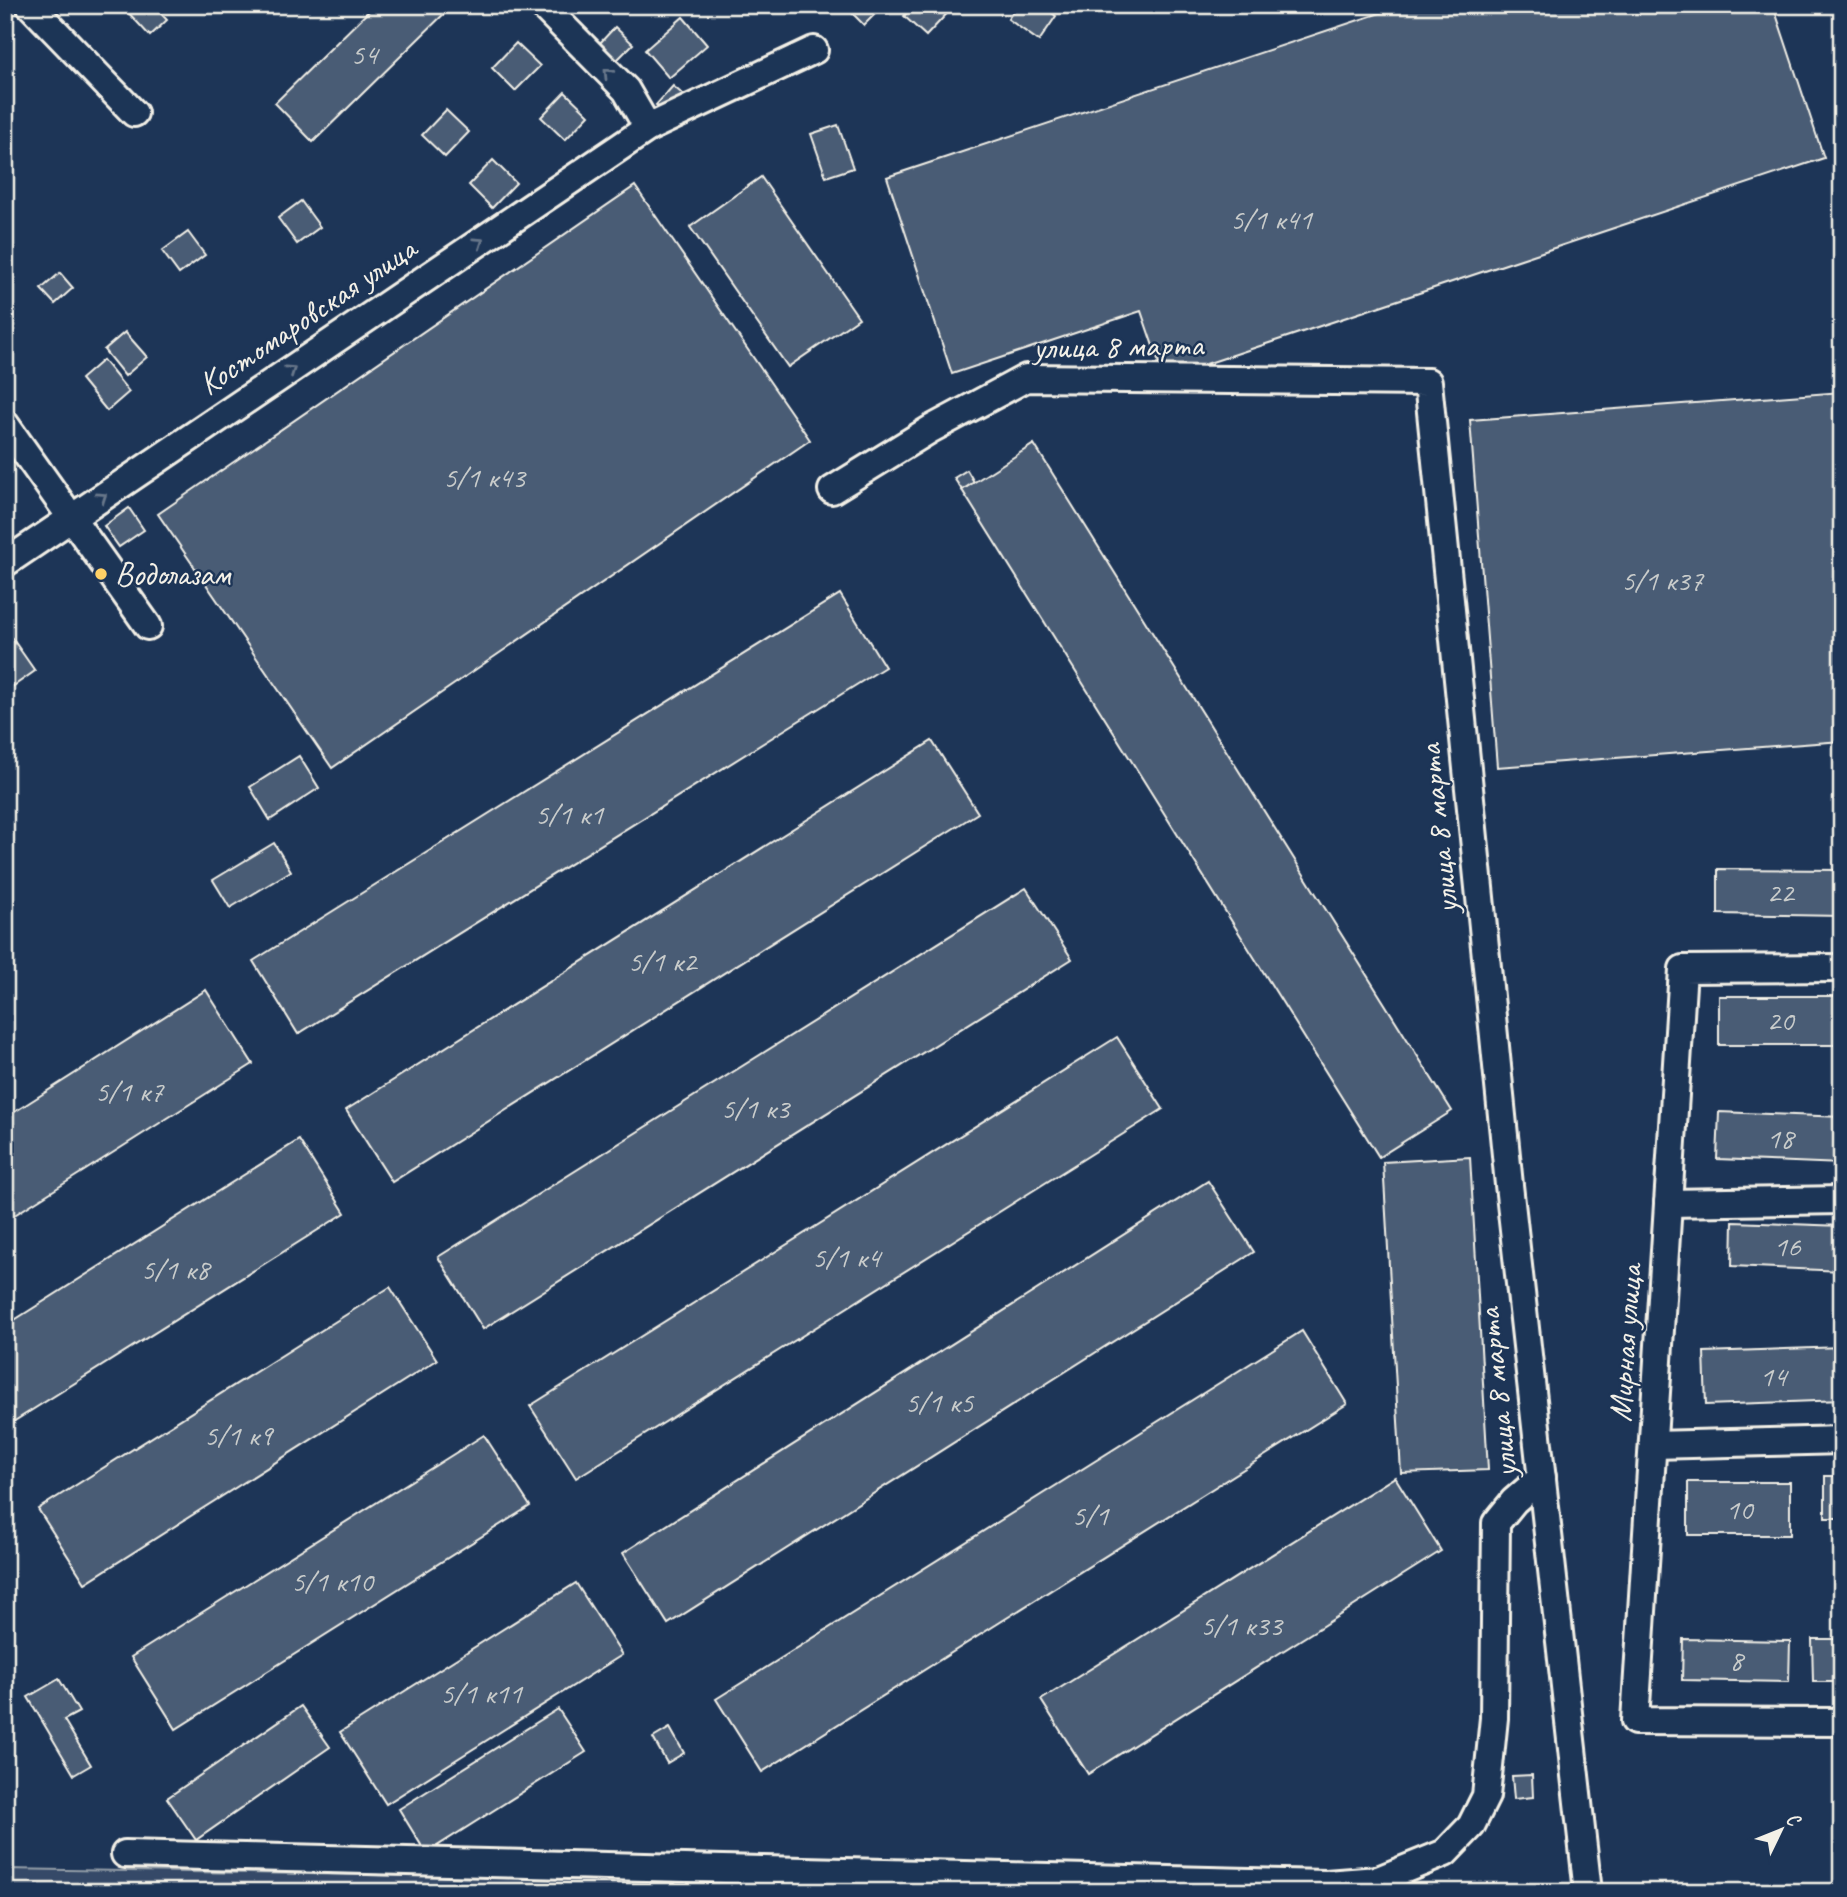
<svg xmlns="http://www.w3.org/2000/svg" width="1847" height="1897" viewBox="0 0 1847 1897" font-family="Caveat,sans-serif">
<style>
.green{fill:#354a67;stroke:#949ea8;stroke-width:2}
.building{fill:#485b74;stroke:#f4f1e8;stroke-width:2}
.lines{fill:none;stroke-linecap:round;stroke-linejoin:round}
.minor-casing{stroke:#f4f1e8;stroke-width:32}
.minor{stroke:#1d3557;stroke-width:26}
.oneway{stroke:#68778a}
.poi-dot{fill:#ffd166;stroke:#1d3557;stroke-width:2.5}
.labels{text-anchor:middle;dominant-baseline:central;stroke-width:5;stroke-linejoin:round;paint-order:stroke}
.number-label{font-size:30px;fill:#c9cccb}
.street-label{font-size:33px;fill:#f4f1e8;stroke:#1d3557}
.poi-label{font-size:33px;fill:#f4f1e8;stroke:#1d3557;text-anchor:start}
</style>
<rect width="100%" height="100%" fill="#1d3557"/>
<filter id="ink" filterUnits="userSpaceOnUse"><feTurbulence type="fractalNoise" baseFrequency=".0143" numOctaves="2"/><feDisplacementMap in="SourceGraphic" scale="14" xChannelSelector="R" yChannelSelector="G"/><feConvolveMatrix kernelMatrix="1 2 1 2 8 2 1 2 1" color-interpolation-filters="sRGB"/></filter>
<g filter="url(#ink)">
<polygon class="green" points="5,1869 1393,1892 5,1892"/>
<g class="building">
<polygon points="129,5 153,5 167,20 150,36 125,9"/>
<polygon points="375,5 453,5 313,142 275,103"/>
<polygon points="853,5 884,5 864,25 849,10"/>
<polygon points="914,5 955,5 926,36 904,16"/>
<polygon points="1017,5 1041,5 1056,16 1039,41 1008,19"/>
<polygon points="1404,5 1773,5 1824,158 1164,378 1141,311 952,374 887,177"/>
<polygon points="683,17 707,45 669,78 645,50"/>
<polygon points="615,27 633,44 615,62 598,45"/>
<polygon points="516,43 540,66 515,91 492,68"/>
<polygon points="673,86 686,97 669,117 656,105"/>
<polygon points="565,92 589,115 565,140 541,117"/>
<polygon points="446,110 469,132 445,157 422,135"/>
<polygon points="838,125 853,168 826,177 811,134"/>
<polygon points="493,160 516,183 492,208 469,185"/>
<polygon points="761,177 859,318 788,367 690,227"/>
<polygon points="635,186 810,440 332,768 158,514"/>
<polygon points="301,201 320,227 297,244 278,218"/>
<polygon points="188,232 205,255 179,274 162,251"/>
<polygon points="60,273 73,288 55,304 41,289"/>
<polygon points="125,332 147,357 125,376 104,350"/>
<polygon points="103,360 129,392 107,411 81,379"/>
<polygon points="1842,392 1842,741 1497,767 1470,420"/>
<polygon points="1034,444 1452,1111 1379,1157 962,490"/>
<polygon points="967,470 974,482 962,490 954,478"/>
<polygon points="129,508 144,530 119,547 104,526"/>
<polygon points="840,594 885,667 298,1034 253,961"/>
<polygon points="5,628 35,671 5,692"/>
<polygon points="932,741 978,813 392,1182 346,1110"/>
<polygon points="299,756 319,788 270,820 250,787"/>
<polygon points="274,843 291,871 230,908 213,880"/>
<polygon points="1718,869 1842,870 1842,916 1718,914"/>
<polygon points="1026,888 1072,959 483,1329 438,1257"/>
<polygon points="206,990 253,1064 5,1221 5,1118"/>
<rect x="1719" y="996" width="122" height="49"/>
<polygon points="1117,1037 1163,1109 576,1478 530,1406"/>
<polygon points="1719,1112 1842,1117 1842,1164 1717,1159"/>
<polygon points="299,1140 345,1213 5,1427 5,1326"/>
<polygon points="1470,1157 1488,1470 1401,1473 1383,1162"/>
<polygon points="1208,1181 1254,1252 668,1624 623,1553"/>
<polygon points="1733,1222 1842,1226 1842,1271 1732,1266"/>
<polygon points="390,1287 437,1360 85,1583 38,1509"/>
<polygon points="1302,1331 1347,1404 762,1772 716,1699"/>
<polygon points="1842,1347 1842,1400 1706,1405 1704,1352"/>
<polygon points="484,1435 530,1506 176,1729 131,1657"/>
<rect x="1825" y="1476" width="17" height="42"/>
<polygon points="1395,1477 1441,1551 1088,1774 1041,1700"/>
<rect x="1688" y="1482" width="102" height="53"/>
<polygon points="576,1583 622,1655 386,1804 340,1732"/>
<polygon points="1683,1639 1790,1641 1789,1682 1682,1680"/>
<polygon points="1812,1639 1842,1639 1842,1682 1813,1682"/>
<polygon points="59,1679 79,1712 64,1720 91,1765 74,1775 28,1697"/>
<polygon points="301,1706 330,1747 196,1840 167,1798"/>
<polygon points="558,1709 586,1752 426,1853 399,1809"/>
<polygon points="670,1728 684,1753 667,1763 653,1738"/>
<polygon points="1532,1775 1533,1797 1514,1799 1512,1776"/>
</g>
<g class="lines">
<g class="minor-casing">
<g id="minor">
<polyline points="30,5 134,113"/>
<polyline points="542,5 626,90 648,128"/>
<polyline points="5,424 148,626"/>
<polyline points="832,490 931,429 1026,378 1428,382 1509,1185 1588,1892"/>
<polyline points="5,563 648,128 814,50"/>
<polyline points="1842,968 1683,969 1635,1721 1842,1722"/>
<polyline points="1668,1203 1842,1200"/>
<polyline points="1653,1445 1842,1440"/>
<polyline points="125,1854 1326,1884 1378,1880 1445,1853 1471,1826 1486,1796 1494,1718 1496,1523 1514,1501 1542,1477"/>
</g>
</g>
<use href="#minor" class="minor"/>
</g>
<defs><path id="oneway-chevron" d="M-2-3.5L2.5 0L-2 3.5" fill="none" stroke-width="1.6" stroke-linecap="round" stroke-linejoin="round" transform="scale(1.75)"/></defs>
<g class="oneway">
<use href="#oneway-chevron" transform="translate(608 73) rotate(-134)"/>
<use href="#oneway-chevron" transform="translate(479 242) rotate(-34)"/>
<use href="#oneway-chevron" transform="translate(291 370) rotate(-34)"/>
<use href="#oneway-chevron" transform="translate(102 497) rotate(-34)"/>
</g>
</g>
<circle class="poi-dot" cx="101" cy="574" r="7"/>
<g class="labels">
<g class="number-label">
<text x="364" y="54">54</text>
<text x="1271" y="219">5/1 к41</text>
<text x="484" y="477">5/1 к43</text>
<text x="1662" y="580">5/1 к37</text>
<text x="569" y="814">5/1 к1</text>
<text x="1780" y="892">22</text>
<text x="662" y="961">5/1 к2</text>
<text x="1780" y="1020">20</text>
<text x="129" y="1091">5/1 к7</text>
<text x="755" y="1108">5/1 к3</text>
<text x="1780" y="1138">18</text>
<text x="1787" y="1246">16</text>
<text x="846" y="1257">5/1 к4</text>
<text x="175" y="1269">5/1 к8</text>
<text x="1773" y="1376">14</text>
<text x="939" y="1402">5/1 к5</text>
<text x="238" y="1435">5/1 к9</text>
<text x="1739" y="1509">10</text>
<text x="1090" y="1515">5/1</text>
<text x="332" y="1581">5/1 к10</text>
<text x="1241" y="1625">5/1 к33</text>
<text x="1736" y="1660">8</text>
<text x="481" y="1693">5/1 к11</text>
</g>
<g class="street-label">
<text transform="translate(307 316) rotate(-34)">Костомаровская улица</text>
<text transform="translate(1118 346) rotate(-1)">улица 8 марта</text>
<text transform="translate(1438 829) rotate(-96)">улица 8 марта</text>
<text transform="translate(1625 1343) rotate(-86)">Мирная улица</text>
<text transform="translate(1497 1393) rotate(-96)">улица 8 марта</text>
</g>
<g class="poi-label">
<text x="115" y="574">Водолазам</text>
</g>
</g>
<rect width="1847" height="1897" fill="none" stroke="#1d3557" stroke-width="28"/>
<rect x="14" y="14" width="1819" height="1869" fill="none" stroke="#f4f1e8" stroke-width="2.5" filter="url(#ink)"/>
<g transform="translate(1781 1830) rotate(47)" stroke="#1d3557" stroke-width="5" paint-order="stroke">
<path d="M0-5L12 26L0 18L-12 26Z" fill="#f4f1e8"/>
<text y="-10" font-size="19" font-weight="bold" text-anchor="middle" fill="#f4f1e8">С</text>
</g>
</svg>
